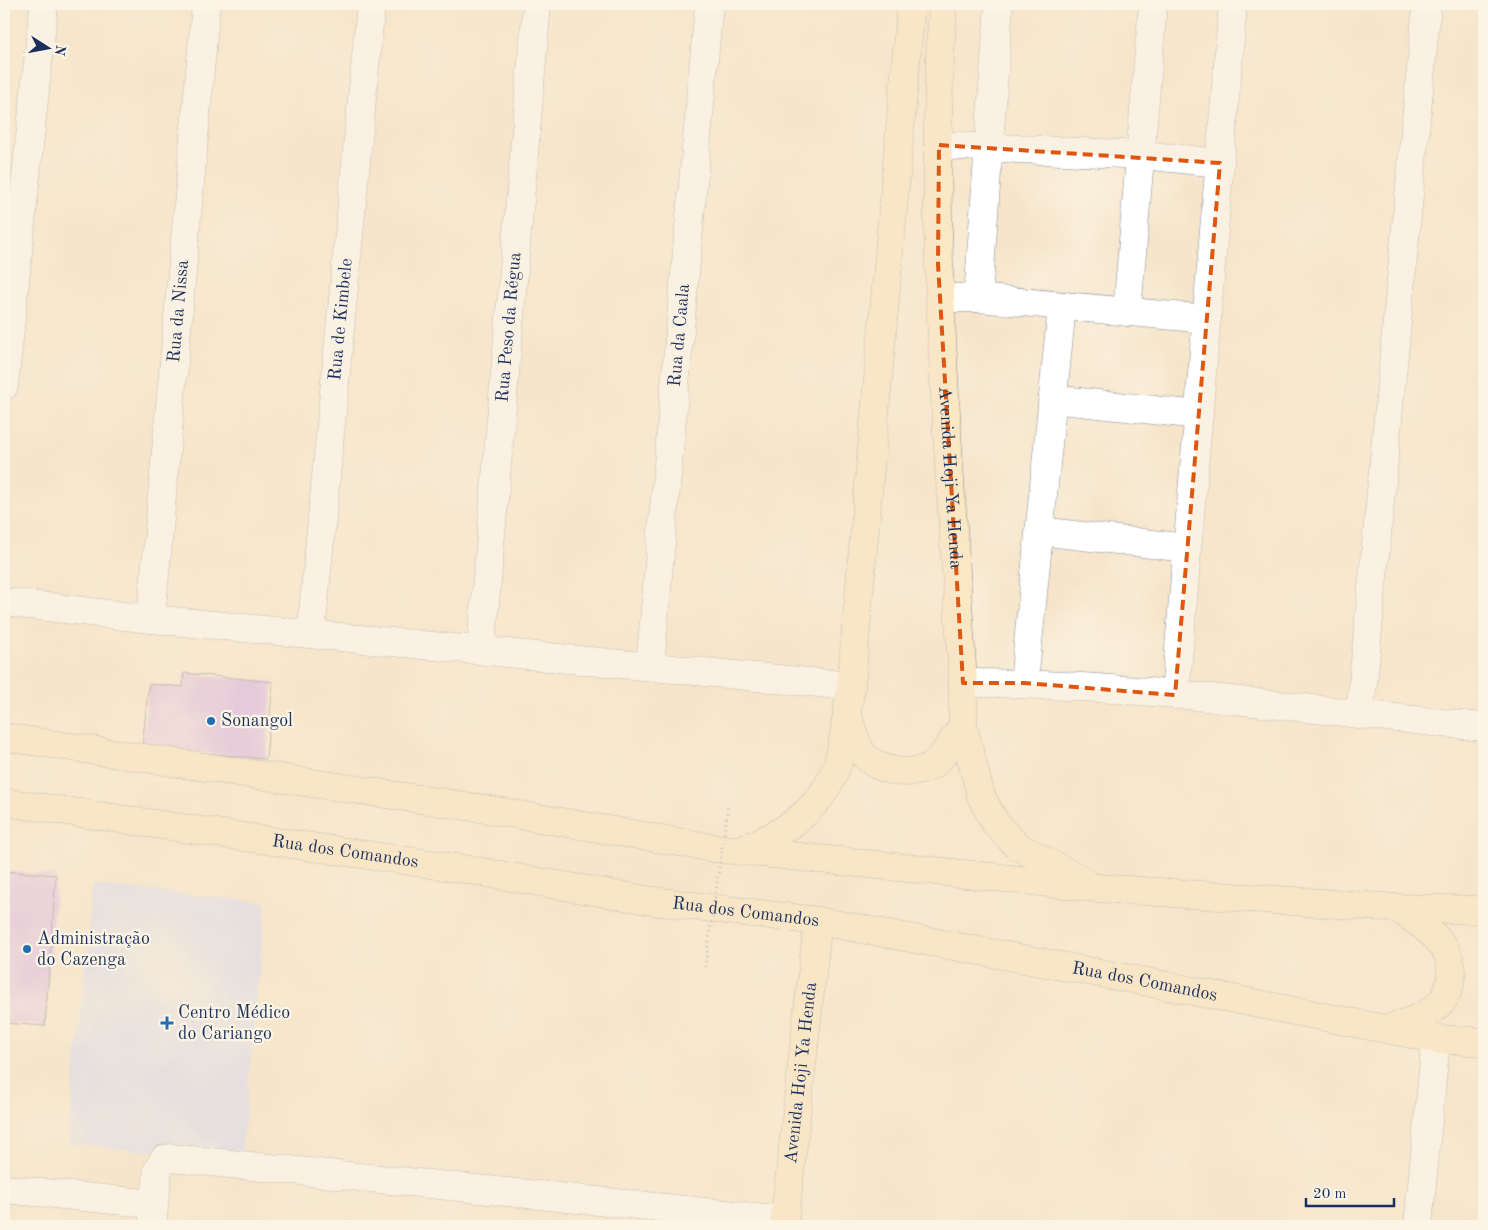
<svg xmlns="http://www.w3.org/2000/svg" width="1488" height="1230" viewBox="0 0 1488 1230" font-family="'Old Standard TT',serif">
<style>
.built{fill:#d3d8f9}
.building{fill:#d1a8ec}
.lines{fill:none;stroke-linecap:round;stroke-linejoin:round}
.street-casing{stroke:#888a94;stroke-width:29}
.secondary-casing{stroke:#888a94;stroke-width:29}
.street{stroke:#fff;stroke-width:28}
.secondary{stroke:#fae7c3;stroke-width:28}
.path-bridge{stroke:#888a94;stroke-width:3;stroke-dasharray:1 4;stroke-linecap:butt}
.marked{fill:none;stroke:#de5710;stroke-width:4;stroke-dasharray:10 6;stroke-linejoin:round}
.poi-dot{fill:#1f6fb2;stroke:#fcf5e5;stroke-width:2}
.labels{text-anchor:middle;dominant-baseline:central;stroke-width:4.5;stroke-linejoin:round;paint-order:stroke}
.street-label{font-size:18px;fill:#1b2f5e;stroke:#fcf5e5}
.poi-label{font-size:18px;fill:#1b2f5e;stroke:#fcf5e5;text-anchor:start}
</style>
<rect width="100%" height="100%" fill="#fcf5e5"/>
<filter id="ink" filterUnits="userSpaceOnUse"><feTurbulence type="fractalNoise" baseFrequency=".02" numOctaves="2"/><feDisplacementMap in="SourceGraphic" scale="10" xChannelSelector="R" yChannelSelector="G"/><feConvolveMatrix kernelMatrix="1 2 1 2 8 2 1 2 1" color-interpolation-filters="sRGB"/></filter>
<filter id="wash" filterUnits="userSpaceOnUse"><feTurbulence type="fractalNoise" baseFrequency=".0096" numOctaves="4" result="noise"/><feDisplacementMap in="SourceGraphic" scale="20" xChannelSelector="R" yChannelSelector="G"/><feGaussianBlur stdDeviation="1.12" result="paint"/><feColorMatrix in="noise" values="0 0 0 0 0 0 0 0 0 0 0 0 0 0 0 0 0 1.4 0 .05"/><feComposite in="paint" operator="in"/></filter>
<g filter="url(#wash)">
<rect width="100%" height="100%" fill="#f6e5cb"/>
<polygon class="built" points="93,885 266,902 241,1160 68,1144"/>
<g id="blocks">
<g class="building">
<polygon points="184,673 273,682 266,759 142,747 149,684 183,687"/>
<polygon points="4,871 56,875 45,1026 4,1023"/>
</g>
</g>
</g>
<g filter="url(#ink)">
<use href="#blocks" fill-opacity="0" stroke="#888a94" stroke-width="1"/>
<g class="lines">
<g class="street-casing">
<g id="street">
<polyline points="939,145 1142,155 1220,163"/>
<polyline points="940,298 978,298 1207,319"/>
<polyline points="978,298 999,4"/>
<polyline points="1127,312 1153,4"/>
<polyline points="4,386 44,4"/>
<polyline points="1053,399 1199,415"/>
<polyline points="1039,531 1187,548"/>
<polyline points="4,602 151,619 851,686"/>
<path id="s1" d="M151,619l55,-615"/>
<path id="s2" d="M311,634l60,-630"/>
<path id="s3" d="M481,650l56,-646"/>
<path id="s4" d="M650,666l59,-662"/>
<path d="M963,683c174,0 348,28 521,44"/>
<polyline points="1024,683 1062,306"/>
<polyline points="1175,695 1233,4"/>
<polyline points="1360,715 1427,4"/>
<polyline points="4,1189 154,1204"/>
<polyline points="152,1226 158,1169 164,1159 171,1158 785,1220"/>
<polyline points="1418,1226 1436,1039"/>
</g>
</g>
<g class="secondary-casing">
<g id="secondary">
<path id="s5" d="M943,4c-16,226 7,453 20,679v43l18,70 14,27 22,23 67,35"/>
<path d="M847,714c5,11 8,30 16,40 14,18 53,25 72,9 11,-9 19,-26 28,-37"/>
<polyline points="4,737 479,808 714,848 1098,888 1397,908 1484,910"/>
<path id="s6" d="M4,802l460,67 189,32 165,20 319,59 299,59 48,3"/>
<path d="M741,849c44,-14 85,-43 98,-90 6,-24 8,-49 12,-73l60,-682"/>
<path d="M1387,1029c17,-6 36,-11 49,-22 20,-16 19,-49 3,-66 -11,-13 -28,-23 -42,-33"/>
<path id="s7" d="M784,1226l34,-305"/>
</g>
</g>
<use href="#street" class="street"/>
<use href="#secondary" class="secondary"/>
<polyline class="path-bridge" points="705,967 728,806"/>
</g>
</g>
<path d="M0 0H1488V1230H0ZM939,145l281,18 -45,532 -151,-12h-61l-25,-419z" fill="#f6e5cb" fill-opacity=".55" fill-rule="evenodd"/>
<path class="marked" d="M939,145l281,18 -45,532 -151,-12h-61l-25,-419z"/>
<g class="poi-dot">
<circle cx="211" cy="721" r="5"/>
<circle cx="27" cy="949" r="5"/>
<path d="M164.5 1015.5h5v5h5v5h-5v5h-5v-5h-5v-5h5z"/>
</g>
<g class="labels">
<g class="street-label">
<text stroke="none"><textPath href="#s1" startOffset="309">Rua da Nissa</textPath></text>
<text stroke="none"><textPath href="#s2" startOffset="316">Rua de Kimbele</textPath></text>
<text stroke="none"><textPath href="#s3" startOffset="324">Rua Peso da Régua</textPath></text>
<text stroke="none"><textPath href="#s4" startOffset="332">Rua da Caala</textPath></text>
<text stroke="none"><textPath href="#s5" startOffset="474">Avenida Hoji Ya Henda</textPath></text>
<text stroke="none"><textPath href="#s6" startOffset="345">Rua dos Comandos</textPath></text>
<text stroke="none"><textPath href="#s6" startOffset="750">Rua dos Comandos</textPath></text>
<text stroke="none"><textPath href="#s6" startOffset="1155">Rua dos Comandos</textPath></text>
<text stroke="none"><textPath href="#s7" startOffset="154">Avenida Hoji Ya Henda</textPath></text>
</g>
<g class="poi-label">
<text x="221" y="721">Sonangol</text>
<text x="37" y="939">Administração<tspan x="37" dy="21">do Cazenga</tspan></text>
<text x="178" y="1013">Centro Médico<tspan x="178" dy="21">do Cariango</tspan></text>
</g>
</g>
<rect width="1488" height="1230" fill="none" stroke="#fcf5e5" stroke-width="20"/>
<g transform="translate(48 48) rotate(101)" stroke="#fcf5e5" stroke-width="4" paint-order="stroke">
<path d="M0-4L9 19L0 12L-9 19Z" fill="#1b2f5e"/>
<text y="-8" font-size="14" font-weight="bold" text-anchor="middle" fill="#1b2f5e">N</text>
</g>
<path d="M1306 1198v8h88v-8" fill="none" stroke="#1b2f5e" stroke-width="2.5"/>
<text x="1313" y="1198" font-size="15" fill="#1b2f5e" stroke="#fcf5e5" stroke-width="4" paint-order="stroke">20 m</text>
</svg>
